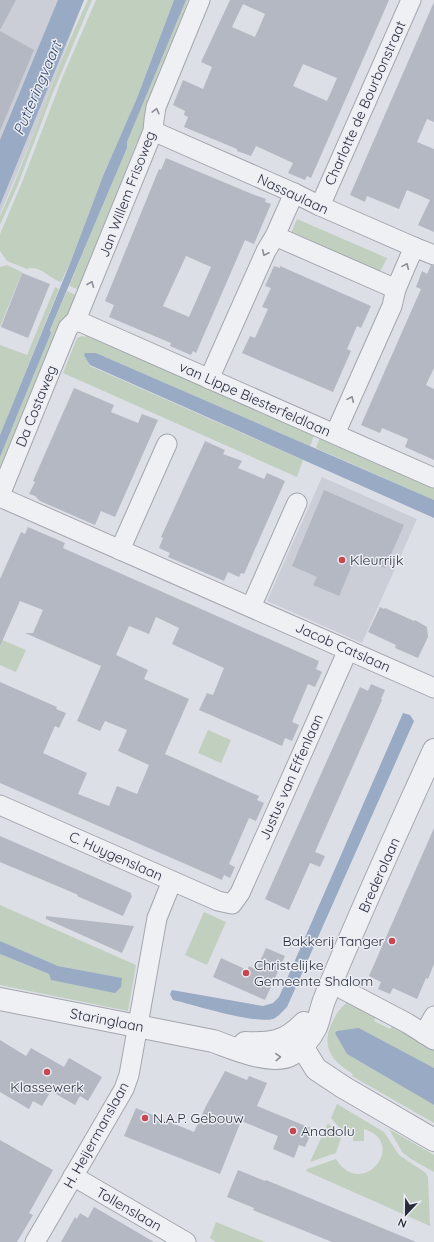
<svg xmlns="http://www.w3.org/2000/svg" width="434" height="1242" viewBox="0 0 434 1242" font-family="Quicksand,sans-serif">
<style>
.built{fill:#cbced7}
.green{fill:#c1cfbe}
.water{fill:#99aac4}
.building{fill:#b4b8c2;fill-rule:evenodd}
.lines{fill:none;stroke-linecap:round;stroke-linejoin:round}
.minor-casing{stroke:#a3a6af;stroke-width:21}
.tertiary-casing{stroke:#a3a6af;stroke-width:24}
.minor{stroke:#eff0f4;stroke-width:19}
.tertiary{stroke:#eff0f4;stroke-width:22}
.oneway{stroke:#8b8e98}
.poi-dot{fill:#c6474f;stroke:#eceef4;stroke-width:1.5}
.labels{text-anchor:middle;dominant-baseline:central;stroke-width:3;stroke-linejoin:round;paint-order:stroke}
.street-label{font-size:14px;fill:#272d3b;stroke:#eceef4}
.poi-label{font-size:14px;fill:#272d3b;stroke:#eceef4;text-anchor:start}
.water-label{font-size:15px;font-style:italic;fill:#34486d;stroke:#eceef4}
</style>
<rect width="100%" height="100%" fill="#dddfe6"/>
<g class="built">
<polygon points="0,0 84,0 32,138 0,214"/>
<polygon points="322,477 417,519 362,643 267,601"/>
</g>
<g class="green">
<path d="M88,0h4l-40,95 -35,92 -17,38v-9c33,-71 54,-146 88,-216z"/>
<path d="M96,0h78l-37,98 -34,78 -32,85 -10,21c-11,-3 -22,-18 -34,-13l-20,-8 -7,-10v-17l23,-54 40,-104z"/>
<polygon points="186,0 188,0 184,11 187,12 184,21 180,20 175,34 178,35 175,44 171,42 165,57 169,58 166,66 162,64 156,79 160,80 157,88 153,87 148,101 151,103 142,144 137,142 80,284 85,286 83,291 69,286 127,148 127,142"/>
<polygon points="297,219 387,258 379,274 291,233"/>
<polygon points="7,265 22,272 0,327 0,267"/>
<polygon points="55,287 59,289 0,435 0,345 27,355"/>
<polygon points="67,291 80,297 72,310 69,312 0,478 0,457 51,333 50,330"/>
<polygon points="87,332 315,433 310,446 96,353 85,353 90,366 303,460 297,477 63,373 77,338 82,336 85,337"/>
<polygon points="321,435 434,485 434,500 316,448"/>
<polygon points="0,639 26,650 16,672 0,665"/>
<polygon points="208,730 231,740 221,763 198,753"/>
<polygon points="0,905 136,965 128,1011 0,985 0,954 49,974 51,980 121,987 121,978 58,966 0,941"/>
<polygon points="204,912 226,922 207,965 185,955"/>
<path d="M350,1000l26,17 -2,4 16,8 4,-5 40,23v21l-75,-40 -12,26 87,51v18l-82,-47 1,-2c-20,-12 -32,-26 -22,-49 7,-14 7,-15 19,-25z"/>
<path d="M337,1104l47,28 15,23 27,18 2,4 2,49 -124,-55 1,-2 29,-10c26,42 73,-16 28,-30v12h-11v-12l-9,4 -13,-15z"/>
<polygon points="328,1123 341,1138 336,1153 310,1162"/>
<polygon points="389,1129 434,1155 434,1172 411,1159 402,1152"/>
<polygon points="216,1222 265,1242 216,1242 210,1238"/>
</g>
<g class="water">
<polygon points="58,0 84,0 0,205 0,140"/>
<polygon points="174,0 186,0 127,142 127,148 50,330 51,333 0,457 0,435 71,261 103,176 137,98"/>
<polygon points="85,353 96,353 434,500 434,518 90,365 84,355"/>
<path d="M403,713l7,2 4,6 -127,286c-4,4 -9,10 -14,12 -19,5 -79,-14 -100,-19l-3,-6 2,-4 91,16 10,-3 6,-6z"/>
<polygon points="0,941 58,966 122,978 121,987 115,993 51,980 49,974 0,954"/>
<polygon points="359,1028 434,1068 434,1105 347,1054 335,1033 337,1031"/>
</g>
<g class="building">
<polygon points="0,0 16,0 0,30"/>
<path d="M230,0h159l-78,178 -4,-2 -2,4 -17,-7 5,-10 -37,-17 -5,10 -14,-5v-2l-53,-22 4,-10 -4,-2 1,-4 -12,-6 10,-25 20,9 9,-22 -11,-5zM243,4l22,10 -10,23 -23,-10zM303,64l34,14 -10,23 -34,-15z"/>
<polygon points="434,2 434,122 427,119 417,142 434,149 434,232 418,225 430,200 407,190 399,209 367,196 365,202 350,195"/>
<polygon points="0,31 34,50 0,131"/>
<path d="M166,158l86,36 14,5 -1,3 6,2 -17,40 -9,-4 -49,113 -3,-2 -2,4 -21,-9 1,-3 -62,-26 5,-12 -9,-4 54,-132 2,1zM186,256l25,11 -22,50 -26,-11z"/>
<polygon points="431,265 434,266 434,368 426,385 434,389 434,460 405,447 408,439 382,428 380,433 361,425 421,289 416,287 422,271 427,274"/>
<polygon points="274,266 280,268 280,266 371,306 361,328 357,326 347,349 351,351 333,392 242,353 250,336 255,338 268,309 262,307 271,288 265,286"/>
<polygon points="22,273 50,284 28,338 1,327"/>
<polygon points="74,388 114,405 111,412 138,423 142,414 158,420 115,517 101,511 95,525 40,501 35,496 29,494 35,482 33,481"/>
<polygon points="205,441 225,450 223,454 242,461 238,468 264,479 267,473 285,481 244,574 241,573 239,577 228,572 224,581 168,557 170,553 159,548 163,538 161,537"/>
<polygon points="324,490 404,525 385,568 356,556 339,596 313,585 317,577 292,566"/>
<polygon points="28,527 65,543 63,548 319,661 316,669 322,672 315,687 308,684 292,722 299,725 292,741 285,738 282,746 199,710 207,693 213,695 224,668 172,644 179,628 156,617 149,634 129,626 116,655 148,670 144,679 189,699 165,754 259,796 257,800 264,803 256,821 249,818 229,864 235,867 230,878 224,875 222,880 0,783 0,682 57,707 56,709 66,713 59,728 55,726 43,753 87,773 78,794 109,806 117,786 137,794 149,765 118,751 127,730 105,721 100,731 77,721 101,666 25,633 33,633 43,610 20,601 0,646 0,579 21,532 25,534"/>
<polygon points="380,607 384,609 385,608 414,621 415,620 427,627 428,637 418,658 395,648 396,645 368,632"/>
<polygon points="371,684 385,690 381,699 382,700 315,852 325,856 320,867 310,863 289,910 265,899 360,687 368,691"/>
<polygon points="434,828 434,964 428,979 426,978 417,999 393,988 390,994 378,989 381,982 369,976"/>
<polygon points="0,836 131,893 131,895 132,896 123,916 77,896 78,895 62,888 0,862"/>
<polygon points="46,916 134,926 122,953 46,919"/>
<polygon points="266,948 285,956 265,1000 213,977 221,958 247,970 249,966 256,970"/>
<polygon points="0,1040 26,1056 31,1048 64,1067 69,1058 102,1077 88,1101 80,1096 75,1105 51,1091 42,1106 33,1101 29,1109 0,1092"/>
<polygon points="225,1071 247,1080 249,1076 267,1083 257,1106 313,1129 305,1147 299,1145 294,1158 273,1149 278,1136 241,1121 220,1174 124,1136 136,1108 194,1132 206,1106"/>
<polygon points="0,1140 53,1170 29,1213 33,1215 17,1242 0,1242"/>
<polygon points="238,1170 265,1181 266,1180 416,1242 332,1242 253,1210 254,1208 227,1197"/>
<polygon points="94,1207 101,1211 154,1242 61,1242 75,1217 77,1219 80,1213 88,1218"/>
</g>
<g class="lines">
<g class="minor-casing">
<g id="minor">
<polyline points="153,131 294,193 320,206 414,247 434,255"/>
<polyline points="320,206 411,0"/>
<polyline points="275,236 396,289"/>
<polyline points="76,320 434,478"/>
<polyline points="209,379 266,251 275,236 294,193"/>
<polyline points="335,434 392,306 396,289 414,247"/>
<polyline points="0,495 68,328 76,320 153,131 154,120 156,107 200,0"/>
<polyline points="0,497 434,688"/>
<polyline points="120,550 167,444"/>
<polyline points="251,607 297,503"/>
<polyline points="0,805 218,901 232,904 240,893 348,650"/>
<polyline points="331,983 407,1023 434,1040"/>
<polyline points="424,1034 434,1016"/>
<polyline points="73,1176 186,1242"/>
<polyline points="35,1242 124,1089 129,1075 157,918 172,881"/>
</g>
</g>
<g class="tertiary-casing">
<g id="tertiary">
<path d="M0,999l213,42c20,7 60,25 79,13 10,-6 19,-17 24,-27 4,-10 5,-20 9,-29 34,-84 72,-166 109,-248"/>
<polyline points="295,1035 316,1069 343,1087 434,1140"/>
<path d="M245,1043c26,1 40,0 59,-20"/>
</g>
</g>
<use href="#minor" class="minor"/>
<use href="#tertiary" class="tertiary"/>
</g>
<defs><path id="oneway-chevron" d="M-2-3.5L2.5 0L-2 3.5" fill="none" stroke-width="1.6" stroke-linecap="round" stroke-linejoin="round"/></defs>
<g class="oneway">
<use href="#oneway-chevron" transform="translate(156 111) rotate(-76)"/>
<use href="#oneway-chevron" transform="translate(265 253) rotate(115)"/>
<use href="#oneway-chevron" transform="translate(406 266) rotate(-66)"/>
<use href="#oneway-chevron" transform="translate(91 284) rotate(-68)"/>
<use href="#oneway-chevron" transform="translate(351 399) rotate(-66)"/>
<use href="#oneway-chevron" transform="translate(278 1057) rotate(-3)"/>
</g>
<g class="poi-dot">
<circle cx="342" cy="560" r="4"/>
<circle cx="392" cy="941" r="4"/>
<circle cx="246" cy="973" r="4"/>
<circle cx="47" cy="1072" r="4"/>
<circle cx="145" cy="1118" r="4"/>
<circle cx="293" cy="1131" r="4"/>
</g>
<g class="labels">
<g class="street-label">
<text transform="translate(365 103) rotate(-66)">Charlotte de Bourbonstraat</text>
<text transform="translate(127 194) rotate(-69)">Jan Willem Frisoweg</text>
<text transform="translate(293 194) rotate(25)">Nassaulaan</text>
<text transform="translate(255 399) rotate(24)">van Lippe Biesterfeldlaan</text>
<text transform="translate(36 406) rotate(-68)">Da Costaweg</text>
<text transform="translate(343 647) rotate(24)">Jacob Catslaan</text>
<text transform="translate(291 777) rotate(-66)">Justus van Effenlaan</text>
<text transform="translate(116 856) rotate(24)">C. Huygenslaan</text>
<text transform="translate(379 875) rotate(-66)">Brederolaan</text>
<text transform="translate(107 1020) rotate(11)">Staringlaan</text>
<text transform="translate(96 1135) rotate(-61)">H. Heijermanslaan</text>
<text transform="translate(129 1209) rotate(30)">Tollenslaan</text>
</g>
<g class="poi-label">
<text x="350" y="560">Kleurrijk</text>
<text x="384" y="941" text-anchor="end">Bakkerij Tanger</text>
<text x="254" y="965">Christelijke<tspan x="254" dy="16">Gemeente Shalom</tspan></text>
<text x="47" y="1087" text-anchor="middle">Klassewerk</text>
<text x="153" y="1118">N.A.P. Gebouw</text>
<text x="301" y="1131">Anadolu</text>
</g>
<g class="water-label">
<text transform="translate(37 88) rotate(-67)">Putteringvaart</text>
</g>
</g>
<g transform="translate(406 1214) rotate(202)" stroke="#eceef4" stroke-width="3" paint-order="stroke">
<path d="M0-3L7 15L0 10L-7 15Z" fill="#272d3b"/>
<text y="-6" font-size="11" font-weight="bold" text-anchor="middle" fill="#272d3b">N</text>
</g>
</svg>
